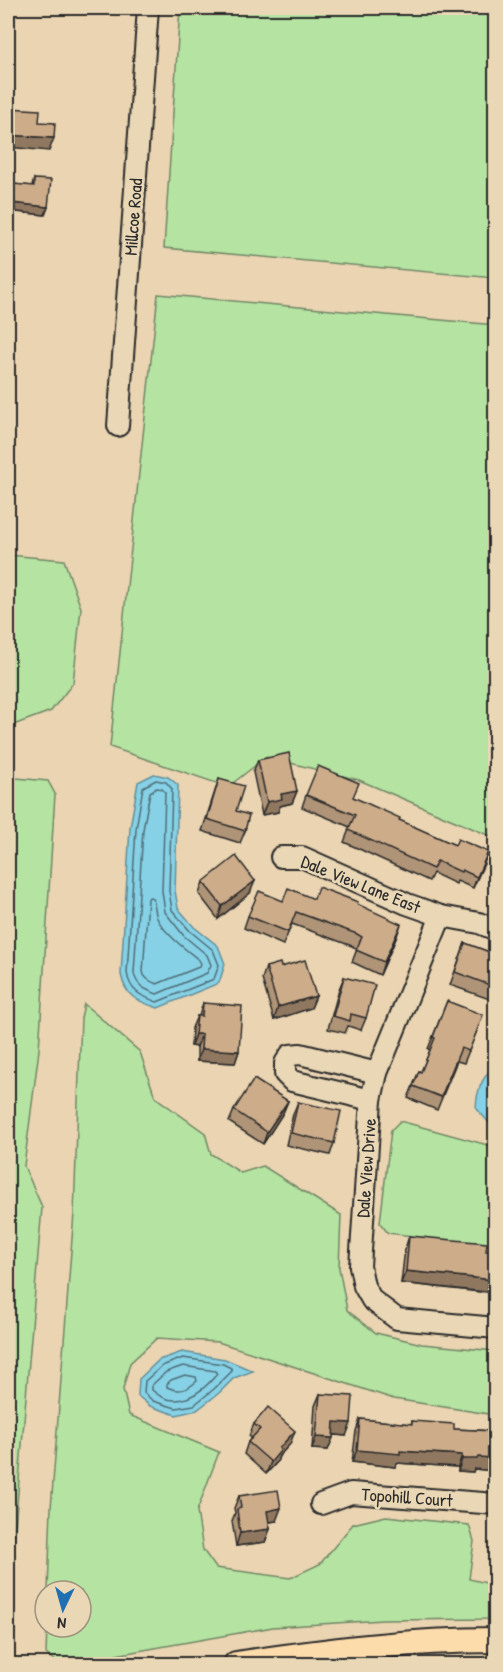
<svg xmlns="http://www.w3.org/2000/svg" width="503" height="1672" viewBox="0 0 503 1672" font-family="'Patrick Hand',sans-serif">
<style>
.green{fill:#b5e3a1;stroke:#708766;stroke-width:1.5}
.water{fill:#86d1e6;stroke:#628f9b;stroke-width:1.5}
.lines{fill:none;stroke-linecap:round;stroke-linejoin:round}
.shore{stroke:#4f6d76;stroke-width:1.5}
.minor-casing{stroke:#2b2b2b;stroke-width:24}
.major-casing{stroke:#2b2b2b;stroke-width:28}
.minor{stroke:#e9d7b5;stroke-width:20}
.major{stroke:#fddcac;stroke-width:24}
.wall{fill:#b09477;stroke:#2b2b2b;stroke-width:1.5}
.shaded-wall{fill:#907861;stroke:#2b2b2b;stroke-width:1.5}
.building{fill:#cdac8a;stroke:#2b2b2b;stroke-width:1.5}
.labels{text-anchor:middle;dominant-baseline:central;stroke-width:5;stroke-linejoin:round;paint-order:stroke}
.street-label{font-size:18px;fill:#2b2b2b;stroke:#e9d7b5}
</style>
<rect width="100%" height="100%" fill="#ead4b1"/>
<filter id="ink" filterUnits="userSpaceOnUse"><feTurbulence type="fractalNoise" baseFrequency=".0167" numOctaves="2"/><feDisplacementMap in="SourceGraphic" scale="12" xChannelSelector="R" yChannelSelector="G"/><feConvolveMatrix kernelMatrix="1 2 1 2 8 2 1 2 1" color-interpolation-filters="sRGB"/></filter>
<g filter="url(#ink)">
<g class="green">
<polygon points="180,8 495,8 495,278 164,248"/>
<polygon points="158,294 495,325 495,838 359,780 266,757 228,787 110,747"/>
<polygon points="8,555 64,560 81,608 73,683 51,711 8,727"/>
<polygon points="8,775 16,778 48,781 55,794 39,1050 24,1166 42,1207 8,1611"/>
<polygon points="84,1004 140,1052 155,1097 205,1133 211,1154 241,1173 263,1166 341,1215 339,1268 347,1310 376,1333 422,1344 495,1351 495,1415 394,1399 218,1342 157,1338 130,1363 123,1389 129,1415 219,1452 197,1511 203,1550 216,1568 290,1578 320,1564 353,1524 386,1516 469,1525 474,1541 469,1579 495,1585 495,1619 383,1620 273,1627 65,1664 59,1664 46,1654 47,1627 81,1627 81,1591 48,1591 51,1508 74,1213 81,1018"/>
<polygon points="400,1121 495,1147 495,1246 388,1233 380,1223 391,1130"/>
</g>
<g class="water">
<path d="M154,774l14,3 10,8 -3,106 3,17 16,19 24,19 7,18 -6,19 -61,25c-21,-7 -33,-11 -37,-34l9,-146 8,-46z"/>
<path d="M495,1065v62l-4,-2 -15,-17c1,-19 6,-30 19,-43z"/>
<polygon points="182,1352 225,1359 253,1371 234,1378 219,1393 197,1410 176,1415 150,1406 138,1396 139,1379 159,1360"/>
</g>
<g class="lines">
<g class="shore">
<path d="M156,780l10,2 6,7 -3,102 3,19 18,21 23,19 6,15 -5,14 -57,23c-16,-6 -27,-10 -30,-29l9,-144 7,-42z"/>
<path d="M157,788l5,1 3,3 -3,99 3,21 19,24 23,19 4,10 -4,8 -50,21c-11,-4 -21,-8 -23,-21l9,-143 7,-38z"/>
<path d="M149,897l4,1c2,7 2,14 4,20 8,16 28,31 42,42l2,4 -2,3 -42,17c-6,-2 -13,-5 -14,-12l5,-73z"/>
<polygon points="183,1358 223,1364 231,1368 232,1371 214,1389 194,1405 176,1408 153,1401 144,1393 145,1381 162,1366"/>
<path d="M183,1366l32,5 2,3c-16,20 -41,38 -65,16v-5l14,-13z"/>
<path d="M185,1375l11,2 1,4c-10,9 -18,12 -30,6v-3l4,-4z"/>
</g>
<g class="minor-casing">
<g id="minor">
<polyline points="118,426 148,8"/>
<polyline points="281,857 302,857 407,904 441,916 479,923 496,930"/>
<polyline points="441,916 377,1073 371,1100 360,1266 364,1286 372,1300 397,1319 496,1328"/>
<polyline points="371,1100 292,1081 285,1074 285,1063 290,1055 300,1054 377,1073"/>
<polyline points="321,1504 351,1493 496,1504"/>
</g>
</g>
<g class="major-casing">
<path id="major" d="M236,1664c86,-13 173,-24 260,-24"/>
</g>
<use href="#minor" class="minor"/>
<use href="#major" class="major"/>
</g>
<g class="wall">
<polygon points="34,179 48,207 45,215 8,211 10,193 13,184 32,186"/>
<polygon points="258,760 297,791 292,803 280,806 278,812 262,815 253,772"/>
<polygon points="219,779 236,811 245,831 240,843 202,831"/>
<polygon points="306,795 354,798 399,820 455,845 488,852 473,888 457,881 456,884 433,873 429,881 344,842 350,827 302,807"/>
<polygon points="203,882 250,893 218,919 199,894"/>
<polygon points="314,899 357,904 397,936 380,975 352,962 357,949 352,946 292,924 283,945 244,928 248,916 283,901"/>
<polygon points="465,943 495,954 495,1001 450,985"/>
<polygon points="266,967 281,967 316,996 311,1008 274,1020 262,979"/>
<polygon points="344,977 366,1018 361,1030 348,1026 345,1033 328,1029 339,989"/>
<polygon points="447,1001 478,1028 464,1063 457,1061 437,1110 408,1098 419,1071 421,1072 430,1050 428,1049"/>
<polygon points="203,1003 239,1051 235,1063 197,1061 197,1047 191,1046 192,1028 197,1016 199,1016"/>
<polygon points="288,1101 283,1113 263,1144 229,1122 234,1110"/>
<polygon points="298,1102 334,1143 330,1155 286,1145 293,1114"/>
<polygon points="409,1236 479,1292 401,1283 405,1249"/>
<polygon points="320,1394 346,1436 333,1435 328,1450 312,1449 315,1406"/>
<polygon points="360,1419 411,1424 412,1421 454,1429 495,1431 495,1471 474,1469 473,1472 458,1471 458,1467 397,1463 395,1467 352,1462 356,1431"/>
<polygon points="254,1424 290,1444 279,1456 277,1462 266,1474 244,1454 248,1442 252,1438 249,1436"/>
<polygon points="239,1496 276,1521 269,1522 270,1529 265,1542 236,1546 232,1521 235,1513 234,1508"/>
<polygon points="495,1531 495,1567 491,1567 493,1537"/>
</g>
<g class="shaded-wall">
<polygon points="8,135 54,138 49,151 8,147"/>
<polygon points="12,203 48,207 45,215 8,211"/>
<polygon points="297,791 292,803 280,806 278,812 262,815 267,802 281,794"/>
<polygon points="488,852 484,864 473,888 477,877"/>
<polygon points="255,881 250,893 218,919 222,906"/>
<polygon points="401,924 397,936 380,975 384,962"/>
<polygon points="316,996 311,1008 274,1020 278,1007"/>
<polygon points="195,1034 202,1034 197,1047 191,1046"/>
<polygon points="201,1049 239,1051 235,1063 197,1061"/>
<polygon points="288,1101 283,1113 263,1144 267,1132"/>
<polygon points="406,1271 495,1280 495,1293 401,1283"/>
<polygon points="334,1422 351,1423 346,1436 329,1434"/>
<polygon points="295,1431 290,1444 279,1456 277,1462 266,1474 271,1462 279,1448"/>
<polygon points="316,1437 333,1438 328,1450 312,1449"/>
<polygon points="357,1450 400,1451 462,1455 458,1467 397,1463 395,1467 352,1462"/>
<polygon points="478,1457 495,1458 495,1471 474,1469 473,1472 458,1471 462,1459"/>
<polygon points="281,1508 276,1521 262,1523 267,1511"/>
<polygon points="270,1529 265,1542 236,1546 240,1533"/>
<polygon points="495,1556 495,1567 491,1567"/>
</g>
<g class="building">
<polygon points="8,108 40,110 39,122 55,123 54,138 8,135"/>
<polygon points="34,179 51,180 48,207 12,203 13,184 34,186"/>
<polygon points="8,429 13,430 9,481 8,481"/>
<polygon points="289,753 297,791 281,794 282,799 267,802 258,760"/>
<polygon points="318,766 359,783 353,797 400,818 399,820 455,845 458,839 488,852 477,877 462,870 461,872 437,861 433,869 348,830 355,815 306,795"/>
<polygon points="219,779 244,786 236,811 249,815 245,831 207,819"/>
<polygon points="236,856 255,881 222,906 203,882"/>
<polygon points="318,887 358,902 357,904 401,924 384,962 356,950 362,937 357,934 296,912 288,932 248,916 259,891 283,901 288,888 314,899"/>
<polygon points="465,943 495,954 495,987 455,972"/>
<polygon points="305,960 316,996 278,1007 266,967 280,963 281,967"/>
<polygon points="344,977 375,985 366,1018 351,1014 350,1021 333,1016"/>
<polygon points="447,1001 483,1015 469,1051 461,1048 441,1097 413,1086 419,1071 421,1072 435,1038 433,1037"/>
<polygon points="203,1003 242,1006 239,1051 201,1049 202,1034 195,1034 197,1016 202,1016"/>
<polygon points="254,1079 288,1101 267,1132 234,1110"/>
<polygon points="298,1102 341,1111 334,1143 291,1133"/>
<polygon points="409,1236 487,1243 486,1251 495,1251 495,1280 406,1271"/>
<polygon points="320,1394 353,1396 351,1423 334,1422 333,1438 316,1437"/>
<polygon points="268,1407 295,1431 279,1448 281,1450 271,1462 248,1442 260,1429 254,1424"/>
<polygon points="360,1419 412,1424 412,1421 454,1424 454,1429 495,1431 495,1458 478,1457 477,1459 462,1459 462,1455 400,1451 400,1454 357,1450"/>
<polygon points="278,1490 281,1508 267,1511 270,1529 240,1533 237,1509 241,1508 239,1496"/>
</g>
</g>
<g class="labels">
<g class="street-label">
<text transform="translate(133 217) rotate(-86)">Millcoe Road</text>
<text transform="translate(361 884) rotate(22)">Dale View Lane East</text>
<text transform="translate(366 1168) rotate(-86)">Dale View Drive</text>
<text transform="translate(407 1497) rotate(4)">Topohill Court</text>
</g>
</g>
<rect width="503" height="1672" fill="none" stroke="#e9d7b5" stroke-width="30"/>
<rect x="15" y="15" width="473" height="1642" fill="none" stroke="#2b2b2b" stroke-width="2" filter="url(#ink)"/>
<g transform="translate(63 1609) rotate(185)"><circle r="28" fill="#e9d7b5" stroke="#9d927e" stroke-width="1.5"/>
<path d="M0-4.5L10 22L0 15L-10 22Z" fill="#1f6fb2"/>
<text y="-9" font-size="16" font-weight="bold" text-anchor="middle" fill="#2b2b2b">N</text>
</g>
</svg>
